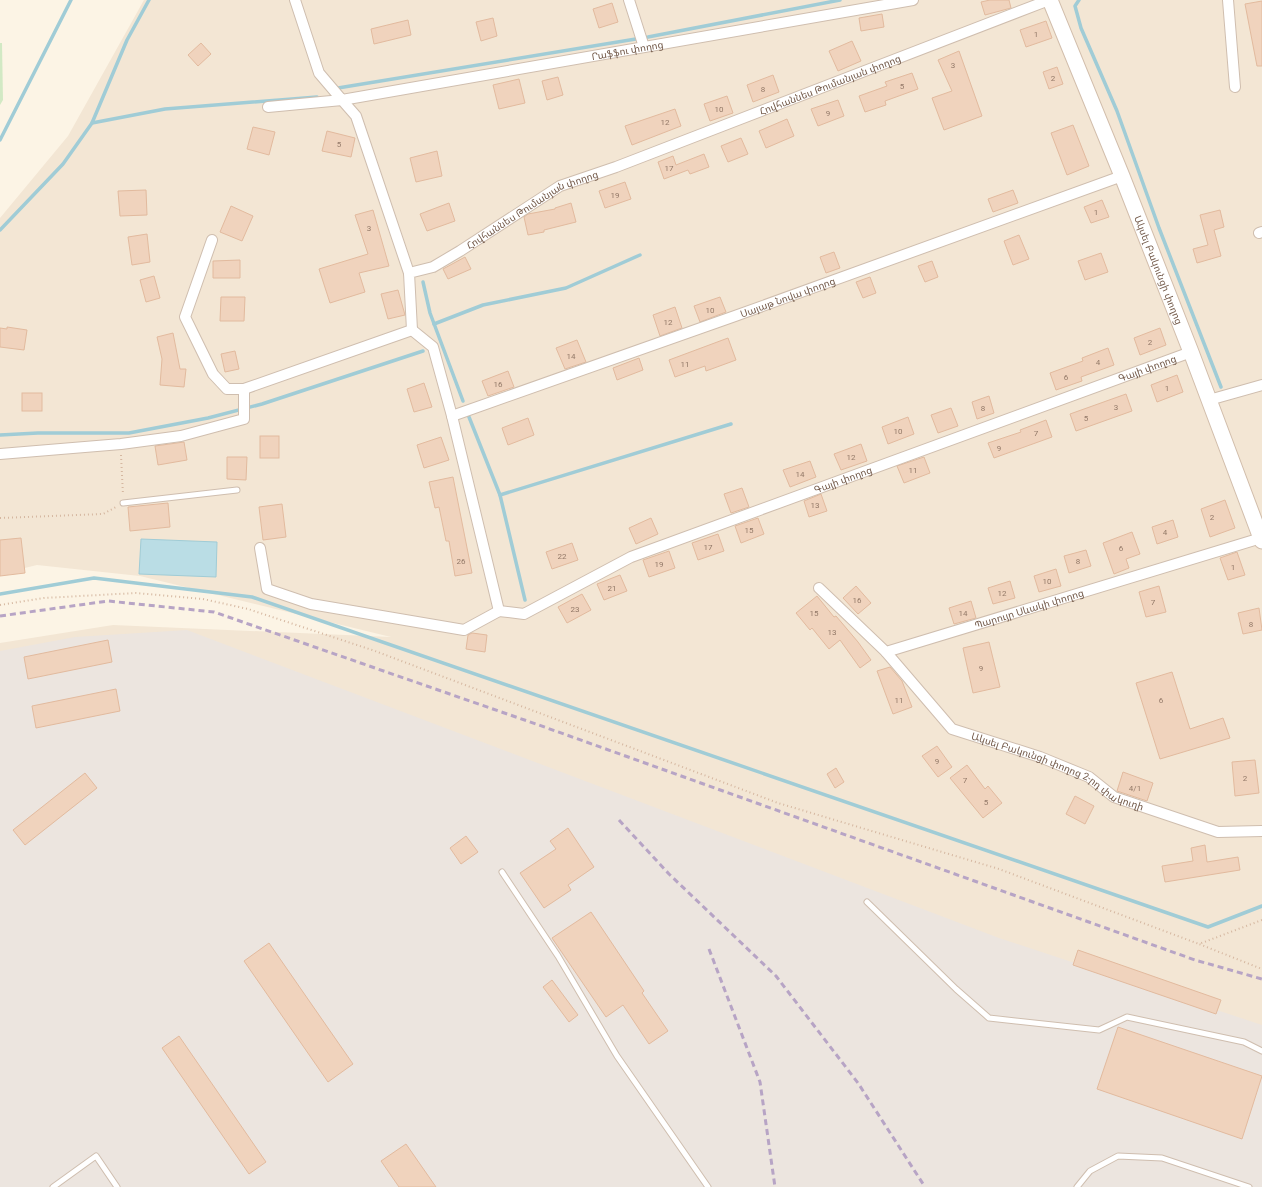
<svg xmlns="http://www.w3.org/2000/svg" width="1262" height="1187" viewBox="0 0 1262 1187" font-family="Roboto,'Noto Sans Armenian',sans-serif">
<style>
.residential{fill:#f3e6d4}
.industrial{fill:#ece5df}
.green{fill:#d2e9c4}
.water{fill:#badde5;stroke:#a0ccd6}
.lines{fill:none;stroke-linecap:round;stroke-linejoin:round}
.stream{stroke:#a0ccd6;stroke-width:3.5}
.building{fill:#f0d3bd;stroke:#e2ba9e}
.service-casing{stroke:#cfbeaf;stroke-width:7}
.minor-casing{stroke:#cfbeaf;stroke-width:12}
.secondary-casing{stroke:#d2beac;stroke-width:17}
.path{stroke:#d5b7a0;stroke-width:2;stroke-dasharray:1 3;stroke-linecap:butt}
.service{stroke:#fff;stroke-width:5}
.minor{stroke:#fff;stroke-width:10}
.secondary{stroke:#fff;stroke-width:15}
.rail{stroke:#b7a4c5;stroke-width:3;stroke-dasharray:6 4;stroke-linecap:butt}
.labels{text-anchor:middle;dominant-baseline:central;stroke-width:3.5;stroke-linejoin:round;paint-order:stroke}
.number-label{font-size:8px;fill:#937968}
.street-label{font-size:10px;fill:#745b4b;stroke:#fff8eb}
</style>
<rect width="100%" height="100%" fill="#fcf4e5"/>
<polygon class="residential" points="144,0 1262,0 1262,1187 0,1187 0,643 113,625 391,637 140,576 37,565 0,574 0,218 68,136"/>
<polygon class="industrial" points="187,630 999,938 1262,1025 1262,1187 0,1187 0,651 75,637"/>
<polygon class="green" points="0,43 2,43 3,100 0,105"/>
<polygon class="water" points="141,539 217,542 216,577 139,574"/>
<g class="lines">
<g class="stream">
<polyline points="1079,0 1075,6 1081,28 1117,111 1159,228 1221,387"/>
<polyline points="338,88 648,37 840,0"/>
<polyline points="92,123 165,109 317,97"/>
<polyline points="0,140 71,0"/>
<polyline points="0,230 63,164 92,123 127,40 149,0"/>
<polyline points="423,282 430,313 463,401"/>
<polyline points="434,324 483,305 566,288 640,255"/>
<polyline points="469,417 500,495 525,600"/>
<polyline points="0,435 38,433 129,433 208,418 262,404 423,351"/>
<polyline points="500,495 731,424"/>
<polyline points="0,594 94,578 252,597 1208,927 1262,906"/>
</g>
</g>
<g class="building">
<polygon points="990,0 1009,0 1011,8 985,15 981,2"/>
<polygon points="1262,1 1262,66 1257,66 1245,4"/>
<polygon points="612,3 618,22 599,28 593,9"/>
<polygon points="882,14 884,27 861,31 859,18"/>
<polygon points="493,18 497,36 481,41 476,22"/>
<polygon points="408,20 411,35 374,44 371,29"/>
<polygon points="1046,21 1052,38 1026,47 1020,30"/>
<polygon points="852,41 861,61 838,71 829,51"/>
<polygon points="201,43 211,54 198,66 188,55"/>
<polygon points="959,51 982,116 944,130 932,98 952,91 938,60"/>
<polygon points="1057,67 1063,84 1049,89 1043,72"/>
<polygon points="912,73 918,89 885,101 886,105 865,112 859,96 887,86 885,82"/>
<polygon points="773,75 779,92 753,102 747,85"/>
<polygon points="558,77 563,95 547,100 542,81"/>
<polygon points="519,79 525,103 499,109 493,85"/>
<polygon points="727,96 733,113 710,121 704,104"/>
<polygon points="838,100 844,116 818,126 811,109"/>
<polygon points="675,109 681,126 632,145 625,126"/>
<polygon points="787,119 794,136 766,148 759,131"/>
<polygon points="1073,125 1089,166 1067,175 1051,133"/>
<polygon points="253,127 275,132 269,155 247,149"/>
<polygon points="327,131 355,138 351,157 322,151"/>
<polygon points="741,138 748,154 728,162 721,146"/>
<polygon points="437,151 442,176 416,182 410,158"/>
<polygon points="704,154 709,167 690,174 688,170 664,179 658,162 673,156 676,165"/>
<polygon points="625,182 631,199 605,208 599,191"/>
<polygon points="146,190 147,215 120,216 118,191"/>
<polygon points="1013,190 1018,203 993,212 988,199"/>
<polygon points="1102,200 1109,217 1091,223 1084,207"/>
<polygon points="449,203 455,221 427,231 420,214"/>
<polygon points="571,203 576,222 544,230 544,232 528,235 524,217 528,214 555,209 555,208"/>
<polygon points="231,206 253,216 242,241 220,232"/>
<polygon points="373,210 389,266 359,273 365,292 330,303 319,269 368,254 355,215"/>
<polygon points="1220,210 1224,227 1214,230 1221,256 1197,263 1193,249 1208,245 1200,215"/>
<polygon points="147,234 150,262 132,265 128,237"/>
<polygon points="1019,235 1029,259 1013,265 1004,241"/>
<polygon points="834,252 840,268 826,273 820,257"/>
<polygon points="1101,253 1108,272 1085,280 1078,261"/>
<polygon points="465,257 471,269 448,279 443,269"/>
<polygon points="240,260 240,278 213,278 213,261"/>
<polygon points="932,261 938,277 925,282 918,266"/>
<polygon points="154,276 160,298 146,302 140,280"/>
<polygon points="870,277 876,293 863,298 856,282"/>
<polygon points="398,290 405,315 388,319 381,294"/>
<polygon points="221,297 245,297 244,321 220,321"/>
<polygon points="720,297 726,312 700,322 694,306"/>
<polygon points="675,307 682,328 660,336 653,315"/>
<polygon points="7,327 27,330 24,350 0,347 0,328 7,329"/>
<polygon points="1160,328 1166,345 1140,355 1134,338"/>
<polygon points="173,333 180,369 186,369 184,387 160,385 162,359 157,337"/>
<polygon points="728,338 736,360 706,371 705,366 675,377 669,360"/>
<polygon points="577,340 586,362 565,369 556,348"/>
<polygon points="1108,348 1114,365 1081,377 1082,381 1056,390 1050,373 1083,361 1082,358"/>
<polygon points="235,351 239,369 225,372 221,354"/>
<polygon points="639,358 643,370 617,380 613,368"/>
<polygon points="508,371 514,387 488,396 482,381"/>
<polygon points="1177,375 1183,392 1157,402 1151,385"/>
<polygon points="424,383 432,407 414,412 407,389"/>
<rect x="22" y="393" width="20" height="18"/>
<polygon points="1126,394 1132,411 1076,431 1070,414"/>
<polygon points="989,396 994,413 977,419 972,402"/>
<polygon points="951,408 958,426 938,433 931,415"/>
<polygon points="908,417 914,434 888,444 882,427"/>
<polygon points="528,418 534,435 508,445 502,428"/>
<polygon points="1046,420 1052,437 994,458 988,443 1021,432 1020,430"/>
<rect x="260" y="436" width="19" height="22"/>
<polygon points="441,437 449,460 424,468 417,445"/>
<polygon points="184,442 187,460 158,465 155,446"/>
<polygon points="861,444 867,461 841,470 834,454"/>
<polygon points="227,457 247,457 246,480 227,479"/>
<polygon points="924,457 930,473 904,483 897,466"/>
<polygon points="810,461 816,477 790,487 783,470"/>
<polygon points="453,477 472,573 455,576 449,541 446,541 439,507 435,508 429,482"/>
<polygon points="742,488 749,507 731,513 724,494"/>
<polygon points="821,494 827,511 809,517 804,501"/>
<polygon points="1225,500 1235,528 1210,537 1201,509"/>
<polygon points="168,503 170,527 130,531 128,507"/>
<polygon points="282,504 286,537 263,540 259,507"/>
<polygon points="651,518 658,534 636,544 629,528"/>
<polygon points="758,518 764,534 741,543 735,526"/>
<polygon points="1173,520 1178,537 1157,544 1152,527"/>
<polygon points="1132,532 1140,554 1126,559 1129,568 1114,574 1103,543"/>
<polygon points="718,534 724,551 698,560 692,543"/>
<polygon points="21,538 25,573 0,576 0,540"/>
<polygon points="572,543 578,560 552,569 546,552"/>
<polygon points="1086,550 1091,566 1069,573 1064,556"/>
<polygon points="669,551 675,568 649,577 643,560"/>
<polygon points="1237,552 1245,575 1228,580 1220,558"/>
<polygon points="1056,569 1061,586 1039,592 1034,576"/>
<polygon points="620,575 627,591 604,600 597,584"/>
<polygon points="1010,581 1015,598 993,604 988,588"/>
<polygon points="856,586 871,603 858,614 843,598"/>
<polygon points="1159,586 1166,612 1146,617 1139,592"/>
<polygon points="582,594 591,610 567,623 558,607"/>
<polygon points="817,596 834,617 836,616 858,642 871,660 860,668 840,640 829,649 812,628 810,630 796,613"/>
<polygon points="971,601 976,618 954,624 949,608"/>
<polygon points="1259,608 1262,630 1243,634 1238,613"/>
<polygon points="472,633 487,635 485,652 466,649 468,635"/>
<polygon points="108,640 112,662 28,679 24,657"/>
<polygon points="989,642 1000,687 973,693 963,648"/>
<polygon points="890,667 902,681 912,707 893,714 877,671"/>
<polygon points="1172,672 1190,729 1223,718 1230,738 1160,759 1136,683"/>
<polygon points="116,689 120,711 36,728 32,706"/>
<polygon points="937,746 952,767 938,777 922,756"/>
<polygon points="1255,760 1259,793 1235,796 1232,762"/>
<polygon points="967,765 985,789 988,786 1002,803 983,818 950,778"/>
<polygon points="836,768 844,782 835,788 827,774"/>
<polygon points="1123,772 1153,783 1147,801 1117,791"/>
<polygon points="85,773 97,788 25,845 13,830"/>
<polygon points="1075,796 1094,806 1085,824 1066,814"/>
<polygon points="568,828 594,867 568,885 571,890 544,908 520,873 556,849 550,841"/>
<polygon points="466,836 478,852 461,864 450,848"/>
<polygon points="1205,845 1207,862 1238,857 1240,870 1165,882 1162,866 1193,861 1191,848"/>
<polygon points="591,912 644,991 642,993 668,1031 649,1044 623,1005 606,1017 552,938"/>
<polygon points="269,943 353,1064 328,1082 244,961"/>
<polygon points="1078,950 1221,1000 1216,1014 1073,965"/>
<polygon points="552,980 578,1015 569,1022 543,987"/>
<polygon points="1118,1027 1262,1076 1242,1139 1097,1089"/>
<polygon points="179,1036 266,1162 249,1174 162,1048"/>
<polygon points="406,1144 436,1187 399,1187 381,1161"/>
</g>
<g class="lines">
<g class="service-casing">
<g id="service">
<polyline points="123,503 237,490"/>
<polyline points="502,872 558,956 617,1056 708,1187"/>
<polyline points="867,902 956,989 989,1018 1099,1030 1127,1017 1244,1042 1262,1051"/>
<polyline points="53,1187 96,1156 117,1187"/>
<polyline points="1077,1187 1090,1171 1118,1156 1162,1158 1249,1187"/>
</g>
</g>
<g class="minor-casing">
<g id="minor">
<path id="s1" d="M295,0l24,73 23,27 571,-100"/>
<polyline points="629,0 644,47"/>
<polyline points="1228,0 1235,87"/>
<polyline points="268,107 342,100 356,116 409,273"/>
<polyline points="1259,233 1262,232"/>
<polyline points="212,240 185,317 213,374 227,389 244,389 412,330"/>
<path id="s2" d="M412,330l-3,-57 24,-6 27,-16 100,-65 56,-19 433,-167"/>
<polyline points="412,330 433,347 452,416 499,611"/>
<polyline points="1209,400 1262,385"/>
<path id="s3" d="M452,416l283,-100 387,-140"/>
<polyline points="0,454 121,444 181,436 244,419 244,389"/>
<polyline points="260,548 267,589 311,604 464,630 499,611"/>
<path id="s4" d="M819,588l67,64 375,-114"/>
<path id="s5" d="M499,611l25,3 107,-57 560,-205"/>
<path id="s6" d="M886,652l66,77 88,28 49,20 25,20 104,35 44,-1"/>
</g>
</g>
<g class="secondary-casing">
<g id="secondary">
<path id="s7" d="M1050,0l72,176 69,176 71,189"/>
</g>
</g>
<g class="path">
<polyline points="121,455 123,495"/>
<polyline points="0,518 103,514 116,507"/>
<polyline points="0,605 44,598 136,593 203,599 248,609 375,651 778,803 999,869 1199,944"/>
<polyline points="1262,920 1199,944 1262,969"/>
</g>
<use href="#service" class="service"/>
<use href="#minor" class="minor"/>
<use href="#secondary" class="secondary"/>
<g class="rail">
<polyline points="0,616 108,601 214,612 536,724 1195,960 1262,979"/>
<polyline points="619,820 669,874 776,976 858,1083 925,1187"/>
<polyline points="709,949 760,1082 775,1187"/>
</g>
</g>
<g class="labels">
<g class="number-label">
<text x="1036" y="34">1</text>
<text x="953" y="65">3</text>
<text x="1053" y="78">2</text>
<text x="902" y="86">5</text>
<text x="763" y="89">8</text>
<text x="719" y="109">10</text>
<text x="828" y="113">9</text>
<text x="665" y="122">12</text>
<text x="339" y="144">5</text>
<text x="669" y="168">17</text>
<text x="615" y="195">19</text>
<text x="1096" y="212">1</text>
<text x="369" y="228">3</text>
<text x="710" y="310">10</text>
<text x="668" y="322">12</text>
<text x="1150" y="342">2</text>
<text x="571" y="356">14</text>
<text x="1098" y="362">4</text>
<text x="685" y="364">11</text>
<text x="1066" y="377">6</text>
<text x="498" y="384">16</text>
<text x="1167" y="388">1</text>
<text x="1116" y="407">3</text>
<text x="983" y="408">8</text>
<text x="1086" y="418">5</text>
<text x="898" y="431">10</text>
<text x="1036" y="433">7</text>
<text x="999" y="448">9</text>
<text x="851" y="457">12</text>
<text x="913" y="470">11</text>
<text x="800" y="474">14</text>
<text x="815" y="505">13</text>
<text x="1212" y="517">2</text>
<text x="749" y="530">15</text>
<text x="1165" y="532">4</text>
<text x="708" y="547">17</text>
<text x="1121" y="548">6</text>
<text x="562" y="556">22</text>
<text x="461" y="561">26</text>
<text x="1078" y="561">8</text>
<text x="659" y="564">19</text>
<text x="1233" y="567">1</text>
<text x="1047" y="581">10</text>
<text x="612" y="588">21</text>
<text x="1002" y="593">12</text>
<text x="857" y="600">16</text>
<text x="1153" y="602">7</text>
<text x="575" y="609">23</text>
<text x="814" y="613">15</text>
<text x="963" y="613">14</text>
<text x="1251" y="624">8</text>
<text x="832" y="632">13</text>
<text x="981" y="668">9</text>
<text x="899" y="700">11</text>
<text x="1161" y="700">6</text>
<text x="937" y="761">9</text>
<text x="1245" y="778">2</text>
<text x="965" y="780">7</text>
<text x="1135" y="788">4/1</text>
<text x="986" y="802">5</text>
</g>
<g class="street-label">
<text stroke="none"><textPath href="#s1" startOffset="402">Րաֆֆու փողոց</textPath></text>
<text stroke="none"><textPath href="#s2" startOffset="521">Հովհաննես Թումանյան փողոց</textPath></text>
<text stroke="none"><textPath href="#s2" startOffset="197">Հովհաննես Թումանյան փողոց</textPath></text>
<text stroke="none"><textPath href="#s7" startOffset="291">Ակսել Բակունցի փողոց</textPath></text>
<text stroke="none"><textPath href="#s3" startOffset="356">Սայաթ Նովա փողոց</textPath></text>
<text stroke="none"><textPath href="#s5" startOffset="696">Գայի փողոց</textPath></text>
<text stroke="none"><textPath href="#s5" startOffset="372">Գայի փողոց</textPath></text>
<text stroke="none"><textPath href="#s4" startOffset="242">Պարույր Սևակի փողոց</textPath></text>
<text stroke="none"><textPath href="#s6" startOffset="216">Ակսել Բակունցի փողոց 2-րդ փակուղի</textPath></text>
</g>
</g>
</svg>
